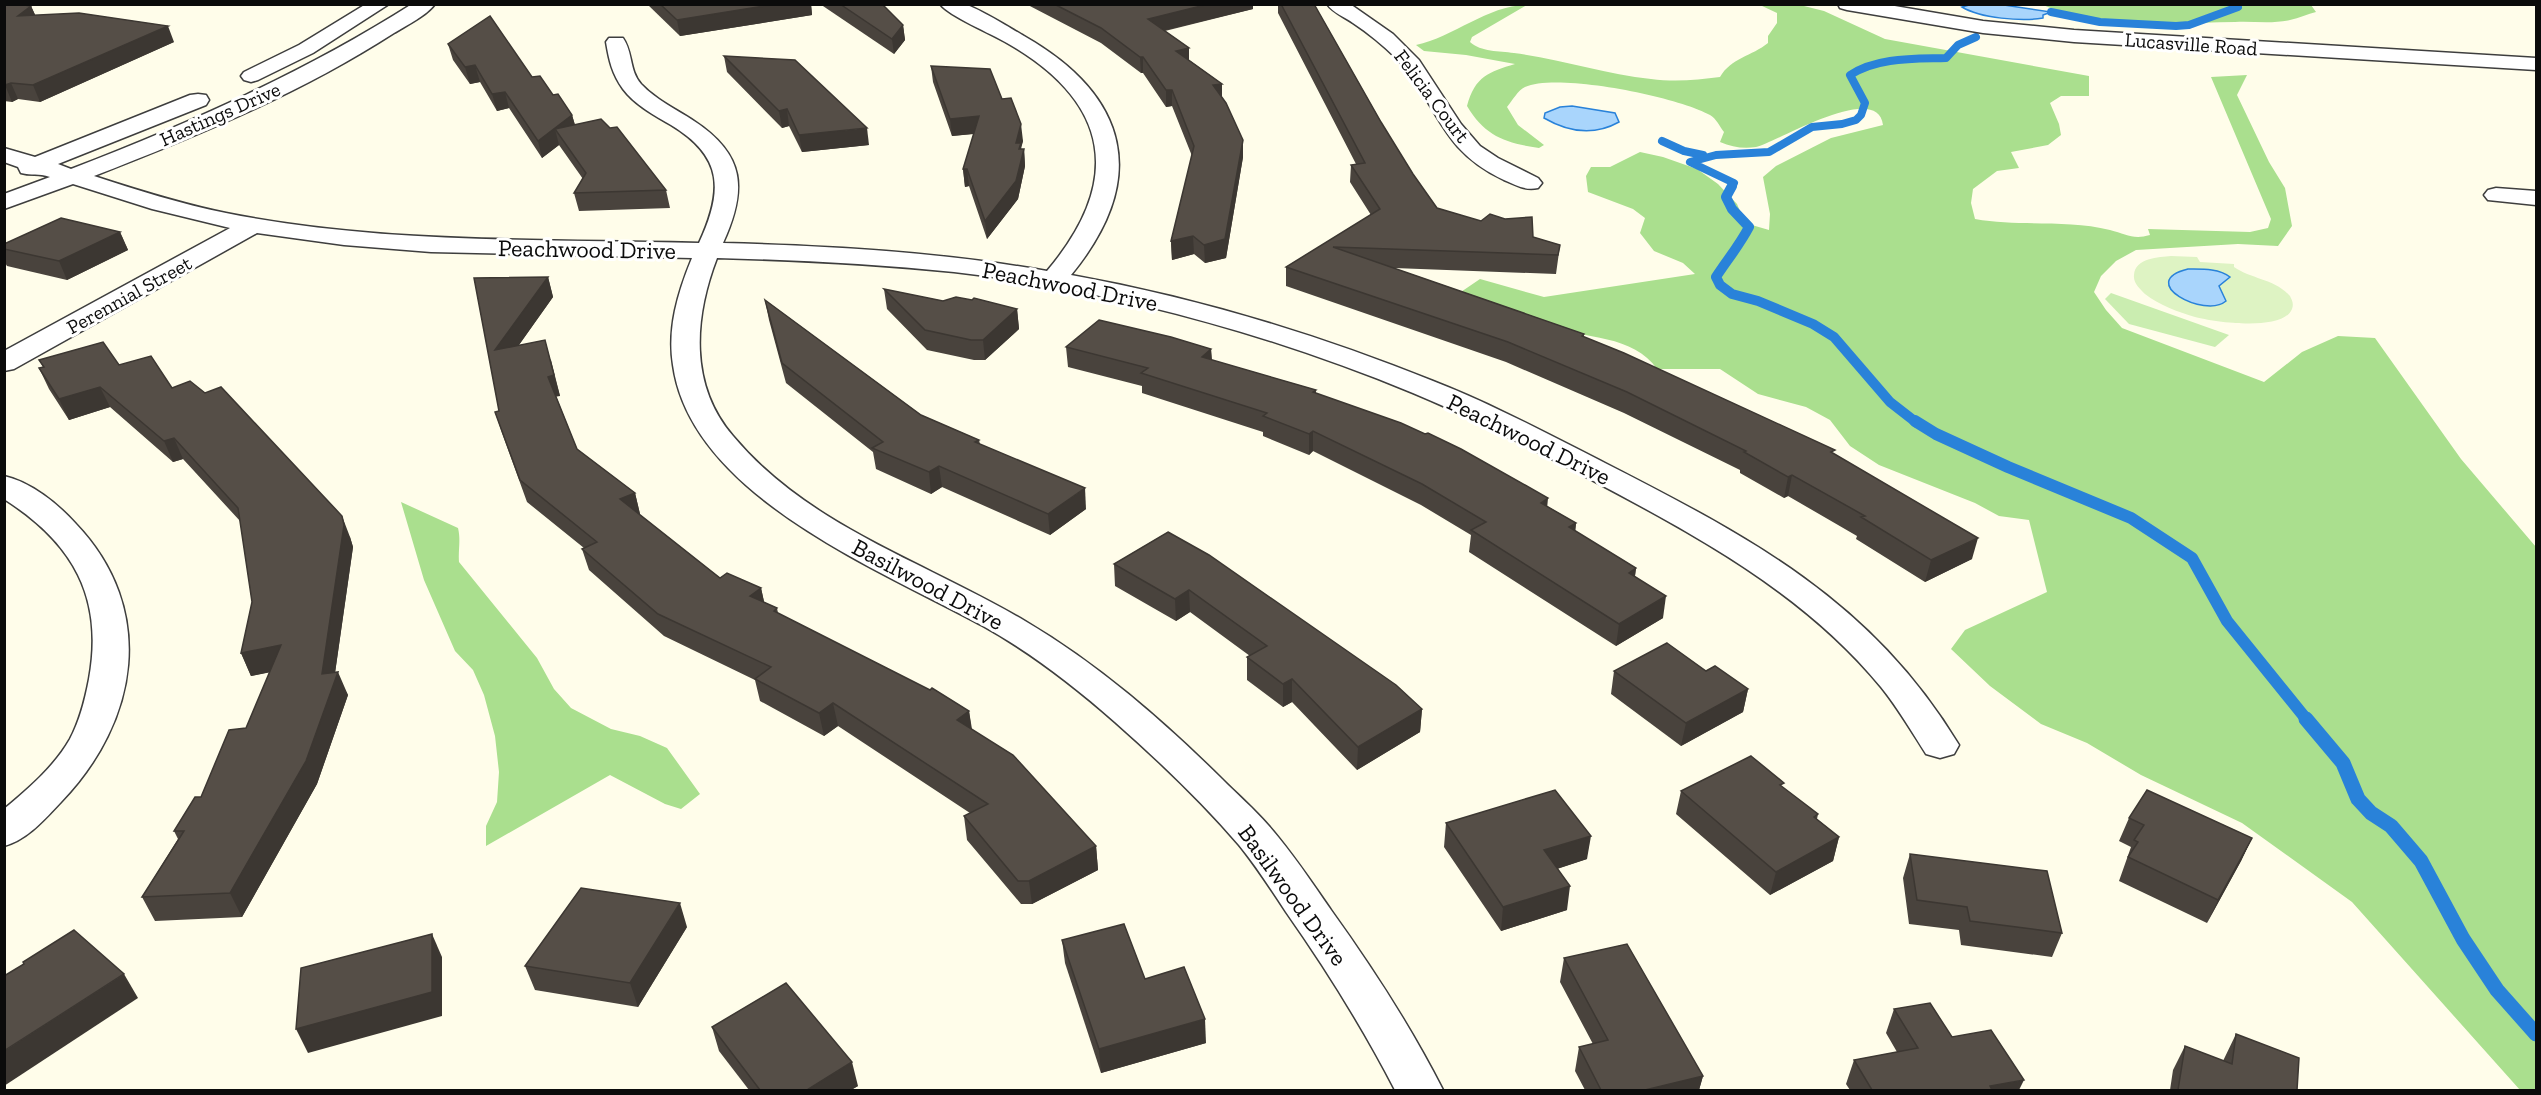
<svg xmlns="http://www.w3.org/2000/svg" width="2541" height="1095" viewBox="0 0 2541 1095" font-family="'Zilla Slab',serif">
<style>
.green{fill:#caedb0}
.forest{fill:#aadf8e}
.pitch{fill:#def3c3}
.water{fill:#a9d5fc;stroke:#2982d9;stroke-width:1.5}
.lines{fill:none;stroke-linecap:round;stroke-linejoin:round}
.stream-far3{stroke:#2982d9;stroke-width:8}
.stream-far2{stroke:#2982d9;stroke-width:10}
.stream-far1{stroke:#2982d9;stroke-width:12}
.stream{stroke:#2982d9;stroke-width:15}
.minor-casing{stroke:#3e3e3e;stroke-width:3}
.minor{fill:#fff;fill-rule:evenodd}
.wall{fill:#49433d}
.shaded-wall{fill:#3c3732}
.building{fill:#554e47;stroke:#3c3732;stroke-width:1.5}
.labels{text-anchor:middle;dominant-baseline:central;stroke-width:6;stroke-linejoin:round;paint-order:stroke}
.far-street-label{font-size:20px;fill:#0b0b0b;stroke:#fff}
.street-label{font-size:24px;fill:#0b0b0b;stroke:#fff}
</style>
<rect width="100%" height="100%" fill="#fffdea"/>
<polygon class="green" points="2111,293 2229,335 2215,347 2129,324 2105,299"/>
<g class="forest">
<path d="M1796,4l28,7 61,28 204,37v20h-28l-11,7 9,21 2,11 -13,10 -37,7 8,16 -22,3 -24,18 -2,14 4,16c44,8 91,0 135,11 16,4 23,10 40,5l-2,-6 102,3 18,-4 3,-9 -60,-142 36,-2 -10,20 32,67 16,26 7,38 -14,20 -40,-2 -102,6 -20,11 -15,15 -7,16 12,18 16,18 142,54 38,-30 36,-16 37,2 86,121 75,88v543h-16l-168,-188 -110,-79 -101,-48 -54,-32 -46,-19 -51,-38 -39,-37 14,-19 82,-38 -18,-72 -30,-4 -24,-13 -96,-38 -29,-19 -20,-26 -24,-13 -48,-13 -38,-25h-63c-23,-34 -73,-31 -110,-42 -31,-8 -62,-21 -92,-31l25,-17 64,18 151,-23 -12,-11 -29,-12 -14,-18 5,-15 -12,-9 -45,-17 -2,-16 5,-9h19l30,-15 23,5 34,12 21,15 19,20 8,19 24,7 1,-16 -7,-37 13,-11 55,-28 52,-13c-5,-45 -106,17 -127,22 -13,2 -24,0 -36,-5l4,-10c-4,-5 -8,-14 -14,-17 -31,-18 -153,-43 -185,-28 -7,3 -13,14 -18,20l11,18 26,20 -5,3c-34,-5 -54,-12 -72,-42 8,-30 22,-34 48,-42l-49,-9 -42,-4 -8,-6c38,-8 72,-40 111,-40l-55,32 -2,5c11,10 29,9 44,11 46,6 91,21 137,26 23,3 47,1 69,-2 11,-19 32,-21 48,-34v-7l9,-13v-10l-17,-8z"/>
<path d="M2311,5l5,7c-8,2 -17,6 -26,8 -17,4 -38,1 -55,2 -59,1 -137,6 -192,-17z"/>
<path d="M401,502l57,26c3,12 0,22 1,34l78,96 17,31 17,19 40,21 29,7 27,12 33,46 -19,15 -16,-5 -55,-29 -124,71v-20l11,-24 2,-30 -4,-36 -11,-41 -11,-25 -18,-19 -31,-71z"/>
</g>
<path class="pitch" d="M2171,256l26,1 3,5 34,2v3c17,12 41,12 56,29 2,4 4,8 2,13 -9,23 -78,13 -97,8 -17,-5 -36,-12 -50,-23 -5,-5 -12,-11 -11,-19 1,-17 25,-18 37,-19z"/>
<g class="water">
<path d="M1973,4l31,1 47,7 -8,3v3c-21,4 -63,0 -81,-11z"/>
<path d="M1572,106l43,7 4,9c-25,14 -51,10 -75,-4l1,-5 15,-6z"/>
<path d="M2188,269c13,0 31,-1 42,8l-11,9 7,15c-21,18 -91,-19 -38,-32z"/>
</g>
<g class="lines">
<g class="stream-far3">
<polyline points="2051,12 2100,22 2176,26 2189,25 2238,7"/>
<polyline points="1662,141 1684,151 1703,155"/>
<path d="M1732,187l2,-4 -44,-21 26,-7 53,-3 43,-25 30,-3 14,-4 5,-5 4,-12 -15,-28c28,-18 64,-16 96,-17l12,-13 18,-8"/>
</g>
<path class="stream-far2" d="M1732,186l-6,11 6,12 17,18c-10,19 -22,33 -33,50l4,8 12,9 26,7 55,23 21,13 56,65 27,21"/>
<polyline class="stream-far1" points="1915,421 1936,434 2008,467 2131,518 2192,558 2227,621 2307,720"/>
<polyline class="stream" points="2306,719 2343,763 2358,799 2371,813 2391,826 2421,861 2463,939 2497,990 2536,1034"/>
<g class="minor-casing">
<g id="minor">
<polygon points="366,4 389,4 313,53 258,80 251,82 244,80 241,76 244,72 299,45"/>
<path d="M412,4h23c-9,12 -28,21 -41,29 -93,60 -197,103 -300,143 43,14 87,28 132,37 155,31 315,26 473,30 24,-52 25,-86 -28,-118 -17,-10 -36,-20 -48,-36 -11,-15 -14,-29 -17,-47l3,-4h14c10,14 6,32 18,46 15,16 35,25 53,37 52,34 53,69 29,122 109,3 217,9 324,28 77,-91 63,-169 -40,-228 -15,-9 -58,-27 -67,-39 7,0 16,-1 23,0 14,3 47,24 61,32 105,60 126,143 47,239 123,22 245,59 362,106 59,23 115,53 172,82 146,75 266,137 354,282l-5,9 -14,4 -14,-4c-14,-22 -28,-46 -45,-67 -79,-96 -189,-154 -297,-211 -56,-29 -113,-59 -171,-83 -146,-60 -302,-103 -459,-121 -79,-8 -158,-12 -237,-14 -23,60 -28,127 16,178 76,91 193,126 292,185 73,43 137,99 197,158 15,15 32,30 46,46 23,26 43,56 63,85 41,57 80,117 112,180h-48c-32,-62 -69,-121 -109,-178 -15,-23 -30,-46 -47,-67 -37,-43 -82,-86 -124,-123 -41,-36 -85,-70 -132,-96 -102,-56 -292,-130 -310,-261 -6,-37 5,-73 19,-107l-261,-6 -87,-7 -87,-12 -243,136 -10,2v-20l226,-123 -78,-19 -79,-25 -69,25v-15l46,-17c-12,-4 -18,-1 -29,-4l-3,-6 -14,-5v-14l31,9 155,-62 8,-1 8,1 3,5 -3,5 -148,59 13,5c119,-46 234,-97 341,-165z"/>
<path d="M1327,4h23l43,30 26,26 42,64 19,22 18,12 40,20 4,5 -4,5c-13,3 -22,-3 -34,-8 -67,-32 -64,-75 -108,-122 -13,-13 -28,-25 -43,-35 -8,-6 -20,-10 -26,-19z"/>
<polygon points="1838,4 1883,4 1983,21 2074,30 2536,58 2536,70 2074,42 1983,33 1847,10 1840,8"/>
<polygon points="2496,188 2536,191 2536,205 2488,200 2484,195 2488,190"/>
<path d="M4,476c27,6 54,28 72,48 81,85 63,197 -15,278 -16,17 -34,38 -57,44v-37c24,-20 50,-42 66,-70 10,-19 15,-39 19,-60 15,-82 -16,-136 -85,-180z"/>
</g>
</g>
<use href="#minor" class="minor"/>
</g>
<g class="wall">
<polygon points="4,4 31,6 35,15 174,42 40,102 18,99 12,102 4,101"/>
<polygon points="647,4 811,4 812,15 680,36"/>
<polygon points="820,4 882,4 903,25 905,40 894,54"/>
<polygon points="1026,4 1253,4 1253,9 1165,31 1189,48 1189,60 1222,84 1222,97 1243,140 1243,157 1226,258 1205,263 1194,254 1172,260 1171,241 1192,156 1172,106 1166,107 1143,73 1141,73 1101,43"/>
<polygon points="1278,4 1314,4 1381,122 1413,174 1437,208 1560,245 1556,274 1394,268 1584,334 1584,337 1834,454 1972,559 1925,582 1856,539 1857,536 1788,496 1784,498 1740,473 1740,470 1624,413 1506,362 1286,286 1286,267 1371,215 1350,182 1351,165 1356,164 1278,13"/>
<polygon points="448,44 532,77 553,95 572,115 575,125 666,190 670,208 579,211 574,193 583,179 559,145 542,158 509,108 497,111 480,82 470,84 453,60"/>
<polygon points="724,56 869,145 802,152 789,126 782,128 727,72"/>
<polygon points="931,66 1002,99 1023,141 1021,149 1024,149 1025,166 1018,199 987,239 969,186 965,187 963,169 974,134 952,136 933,82"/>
<polygon points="120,232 128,250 67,280 7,266 4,261 4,244"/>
<polygon points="548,277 553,297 519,345 551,360 560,396 556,396 577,449 635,493 640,514 639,514 720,578 761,588 764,602 777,608 778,613 969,711 972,729 1096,846 1098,870 1032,904 1021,904 967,840 964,816 970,813 838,726 824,736 760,701 755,680 664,636 589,570 582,549 584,548 527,502 502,433 495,412 499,411 474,278"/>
<polygon points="884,289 943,301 1017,309 1019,329 985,360 974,360 927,350 887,309"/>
<polygon points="765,300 921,415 979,440 980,444 1086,509 1050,535 942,487 931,494 876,469 873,452 786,383 769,320"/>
<polygon points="1066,347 1211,349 1212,360 1316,390 1316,393 1547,506 1576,523 1575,531 1636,568 1635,576 1663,618 1616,646 1469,552 1471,535 1421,505 1313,451 1309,455 1263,436 1263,432 1142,393 1142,386 1068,367"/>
<polygon points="39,360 119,365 172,388 350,537 353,547 335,673 348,695 317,784 242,917 155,921 142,897 178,839 174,831 201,797 246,728 270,672 251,676 241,653 252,602 240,521 183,459 173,462 110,407 69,420 49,389 39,368 43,367"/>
<polygon points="1168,532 1422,709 1420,732 1357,770 1292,702 1283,707 1247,680 1247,657 1250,656 1190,612 1176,621 1115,586 1114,564"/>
<polygon points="1614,671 1706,671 1748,689 1743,712 1681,746 1611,694"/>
<polygon points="1783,788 1818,814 1817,819 1839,837 1833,861 1770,895 1676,814 1681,791"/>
<polygon points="2129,818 2252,838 2241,861 2207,923 2119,881 2131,847 2119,841"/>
<polygon points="1446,823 1587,859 1557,869 1567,910 1501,931 1444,847"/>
<polygon points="1910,854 2062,933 2052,957 1961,945 1959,930 1909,924 1903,878"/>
<polygon points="687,927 638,1007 535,990 525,966"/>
<polygon points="1062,940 1145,979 1206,1043 1101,1073 1065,963"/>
<polygon points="1564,958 1703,1076 1699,1090 1585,1090 1575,1071 1579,1047 1593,1044 1560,982"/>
<polygon points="1894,1009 1952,1037 2019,1090 1850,1090 1846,1084 1854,1060 1897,1052 1886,1033"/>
<polygon points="712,1027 858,1086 851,1090 749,1090 719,1051"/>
<polygon points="2236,1034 2297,1090 2170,1090 2173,1070 2185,1046 2223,1061"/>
</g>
<g class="shaded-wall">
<polygon points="777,4 811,4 812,15 680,36 677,20"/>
<polygon points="1209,4 1253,4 1253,9 1149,34 1148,19"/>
<polygon points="31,6 38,21 18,16"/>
<polygon points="903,25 905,40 894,54 892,39"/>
<polygon points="168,26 174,42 40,102 33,85"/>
<polygon points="1189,48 1189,64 1176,51"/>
<polygon points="1140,57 1143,57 1143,73 1141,73"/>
<polygon points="475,65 480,82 470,84 465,67"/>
<polygon points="11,83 18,99 12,102 5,85"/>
<polygon points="1222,84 1222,100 1213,85"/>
<polygon points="1166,90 1172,90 1172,106 1166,107"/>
<polygon points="505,92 509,108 497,111 492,94"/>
<polygon points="787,109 789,126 782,128 779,111"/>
<polygon points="572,115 577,132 555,129 559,145 542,158 538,141"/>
<polygon points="979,116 981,133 952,136 950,119"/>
<polygon points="1021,124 1023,141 1021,147 1022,156 1024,149 1025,166 1018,199 987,239 985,221 1016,143"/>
<polygon points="867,128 869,145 802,152 799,135"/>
<polygon points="1243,140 1243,157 1226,258 1205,263 1204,245"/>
<polygon points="963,169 967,169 969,186 965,187"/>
<polygon points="120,232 128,250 67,280 59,261"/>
<polygon points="1193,236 1194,254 1172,260 1171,241"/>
<polygon points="548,277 553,297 501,370 495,350"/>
<polygon points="1017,309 1019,329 985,360 983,340"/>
<polygon points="545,340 560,396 554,397 548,377"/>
<polygon points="1211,349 1212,369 1202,357"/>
<polygon points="100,387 110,407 69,420 59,399"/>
<polygon points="1313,431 1313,451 1309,455 1309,434"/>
<polygon points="174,438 183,459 173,462 164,441"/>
<polygon points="939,466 942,487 931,494 929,472"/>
<polygon points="1792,475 1788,496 1784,498 1788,477"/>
<polygon points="1085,488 1086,509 1050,535 1048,514"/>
<polygon points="635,493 640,514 626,521 620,499"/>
<polygon points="1548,498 1546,520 1541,503"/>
<polygon points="342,516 350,537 353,547 333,687 338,672 348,695 317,784 242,917 230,893 322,674"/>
<polygon points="1576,523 1574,545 1569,527"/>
<polygon points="1978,538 1972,559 1925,582 1931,560"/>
<polygon points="1636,568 1633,590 1629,573"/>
<polygon points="761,588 766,610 750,596"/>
<polygon points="1189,590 1190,612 1176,621 1175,599"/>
<polygon points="1666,596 1663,618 1616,646 1619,624"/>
<polygon points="281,645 291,668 251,676 241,653"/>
<polygon points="1292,679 1292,702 1283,707 1283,684"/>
<polygon points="1748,689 1743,712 1681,746 1686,723"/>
<polygon points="833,703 838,726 824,736 819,713"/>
<polygon points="1422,709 1420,732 1357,770 1358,747"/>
<polygon points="969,711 972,734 957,720"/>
<polygon points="1591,836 1587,859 1541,874 1544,850"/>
<polygon points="1839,837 1833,861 1770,895 1776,872"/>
<polygon points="2252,838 2241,861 2207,923 2218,900"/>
<polygon points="1096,846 1098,870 1032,904 1029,881"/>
<polygon points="1570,886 1567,910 1501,931 1503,907"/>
<polygon points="680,903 687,927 638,1007 630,983"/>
<polygon points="432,934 442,957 442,1016 308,1053 296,1029"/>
<polygon points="124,974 138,998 4,1086 4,1051"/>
<polygon points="1205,1019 1206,1043 1101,1073 1099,1049"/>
<polygon points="852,1062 858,1086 851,1090 807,1090"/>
<polygon points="1703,1076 1699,1090 1645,1090"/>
<polygon points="2024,1080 2019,1090 1988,1090 1990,1086"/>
</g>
<g class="building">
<polygon points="4,4 17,4 31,6 18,16 79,13 168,26 33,85 11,83 5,85"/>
<polygon points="660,4 777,4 677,20"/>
<polygon points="840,4 882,4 903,25 892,39"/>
<polygon points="1054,4 1209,4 1148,19 1189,48 1176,51 1222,84 1213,85 1226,103 1243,140 1225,239 1204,245 1193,236 1171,241 1194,146 1172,90 1166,90 1143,57 1140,57 1101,28"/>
<polygon points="1281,4 1314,4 1381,122 1413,174 1437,208 1481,221 1490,214 1505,219 1532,217 1533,237 1560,245 1558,255 1333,247 1584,334 1582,336 1624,353 1835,450 1831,452 1978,538 1931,560 1861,517 1865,516 1792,475 1788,477 1744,452 1746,451 1627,392 1508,342 1286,267 1380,209 1351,165 1365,163"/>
<polygon points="490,16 532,77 540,76 553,95 558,94 572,115 538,141 505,92 492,94 475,65 465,67 448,44"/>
<polygon points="724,56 795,60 867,128 799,135 787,109 779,111"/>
<polygon points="931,66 990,69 1002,99 1011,98 1021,124 1016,143 1021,143 1019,149 1024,149 1016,181 985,221 967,169 963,169 979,116 950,119"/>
<polygon points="601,119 610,128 617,127 666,190 574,193 586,173 555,129"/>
<polygon points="61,218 120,232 59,261 4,249 4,244"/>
<polygon points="548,277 495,350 545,340 554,375 548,377 577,449 635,493 620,499 720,578 727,573 761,588 750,596 777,608 774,611 930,690 932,688 969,711 957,720 1013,755 1096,846 1029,881 1018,881 964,816 988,804 833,703 819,713 755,679 771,667 658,614 582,549 597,542 520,480 495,412 499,411 474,278"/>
<polygon points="884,289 943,301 956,297 972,300 974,298 1017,309 983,340 971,340 925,330"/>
<polygon points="765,300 921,415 979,440 975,442 1085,488 1048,514 939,466 929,472 872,448 883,442 782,363"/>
<polygon points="1099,320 1171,337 1211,349 1202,357 1316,390 1313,392 1401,423 1425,434 1428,433 1461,449 1548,498 1541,503 1576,523 1569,527 1636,568 1629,573 1666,596 1619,624 1471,530 1486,522 1422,484 1313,431 1309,434 1263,416 1267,413 1141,373 1148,368 1066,347"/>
<polygon points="103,342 119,365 151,356 172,388 190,381 205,393 221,387 342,516 344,525 322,674 338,672 306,761 230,893 142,897 184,831 174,831 195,797 201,797 229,730 246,728 281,645 241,653 252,602 238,508 174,438 164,441 100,387 59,399 39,368 44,367 39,360"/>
<polygon points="1168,532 1209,555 1396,685 1422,709 1358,747 1292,679 1283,684 1247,657 1267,646 1189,590 1175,599 1114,564"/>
<polygon points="1667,643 1706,671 1715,666 1748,689 1686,723 1614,671"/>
<polygon points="1751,756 1784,783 1780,785 1818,814 1814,817 1839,837 1776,872 1681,791"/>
<polygon points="1555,790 1591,836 1544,850 1570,886 1503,907 1446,823"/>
<polygon points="2147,790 2252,838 2218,900 2128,857 2138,842 2134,840 2144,825 2129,818"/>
<polygon points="1910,854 2047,871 2062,933 1970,921 1967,907 1917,900"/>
<polygon points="581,888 680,903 630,983 525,966"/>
<polygon points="1124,924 1145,979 1184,967 1205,1019 1099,1049 1062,940"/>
<polygon points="74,930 124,974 4,1051 4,976 24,964 23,962"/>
<polygon points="432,934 432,992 296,1029 301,968"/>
<polygon points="1627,944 1703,1076 1645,1090 1601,1090 1579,1047 1608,1040 1564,958"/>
<polygon points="786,983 852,1062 807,1090 760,1090 712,1027"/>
<polygon points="1930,1003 1952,1037 1991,1030 2024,1080 1990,1086 1992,1090 1872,1090 1854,1060 1918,1048 1894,1009"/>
<polygon points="2236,1034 2299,1058 2297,1090 2178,1090 2185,1046 2232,1064"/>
</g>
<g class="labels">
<g class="far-street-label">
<text transform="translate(2191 44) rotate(4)">Lucasville Road</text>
<text transform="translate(1432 96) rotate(53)">Felicia Court</text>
<text transform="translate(220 114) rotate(-24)">Hastings Drive</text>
<text transform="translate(129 295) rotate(-29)">Perennial Street</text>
</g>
<g class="street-label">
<text transform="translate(587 249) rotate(1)">Peachwood Drive</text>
<text transform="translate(1070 286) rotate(11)">Peachwood Drive</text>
<text transform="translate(1529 439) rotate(26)">Peachwood Drive</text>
<text transform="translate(928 584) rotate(28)">Basilwood Drive</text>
<text transform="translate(1293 895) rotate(54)">Basilwood Drive</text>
</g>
</g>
<rect width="2541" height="1095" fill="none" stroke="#0b0b0b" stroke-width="12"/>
</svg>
